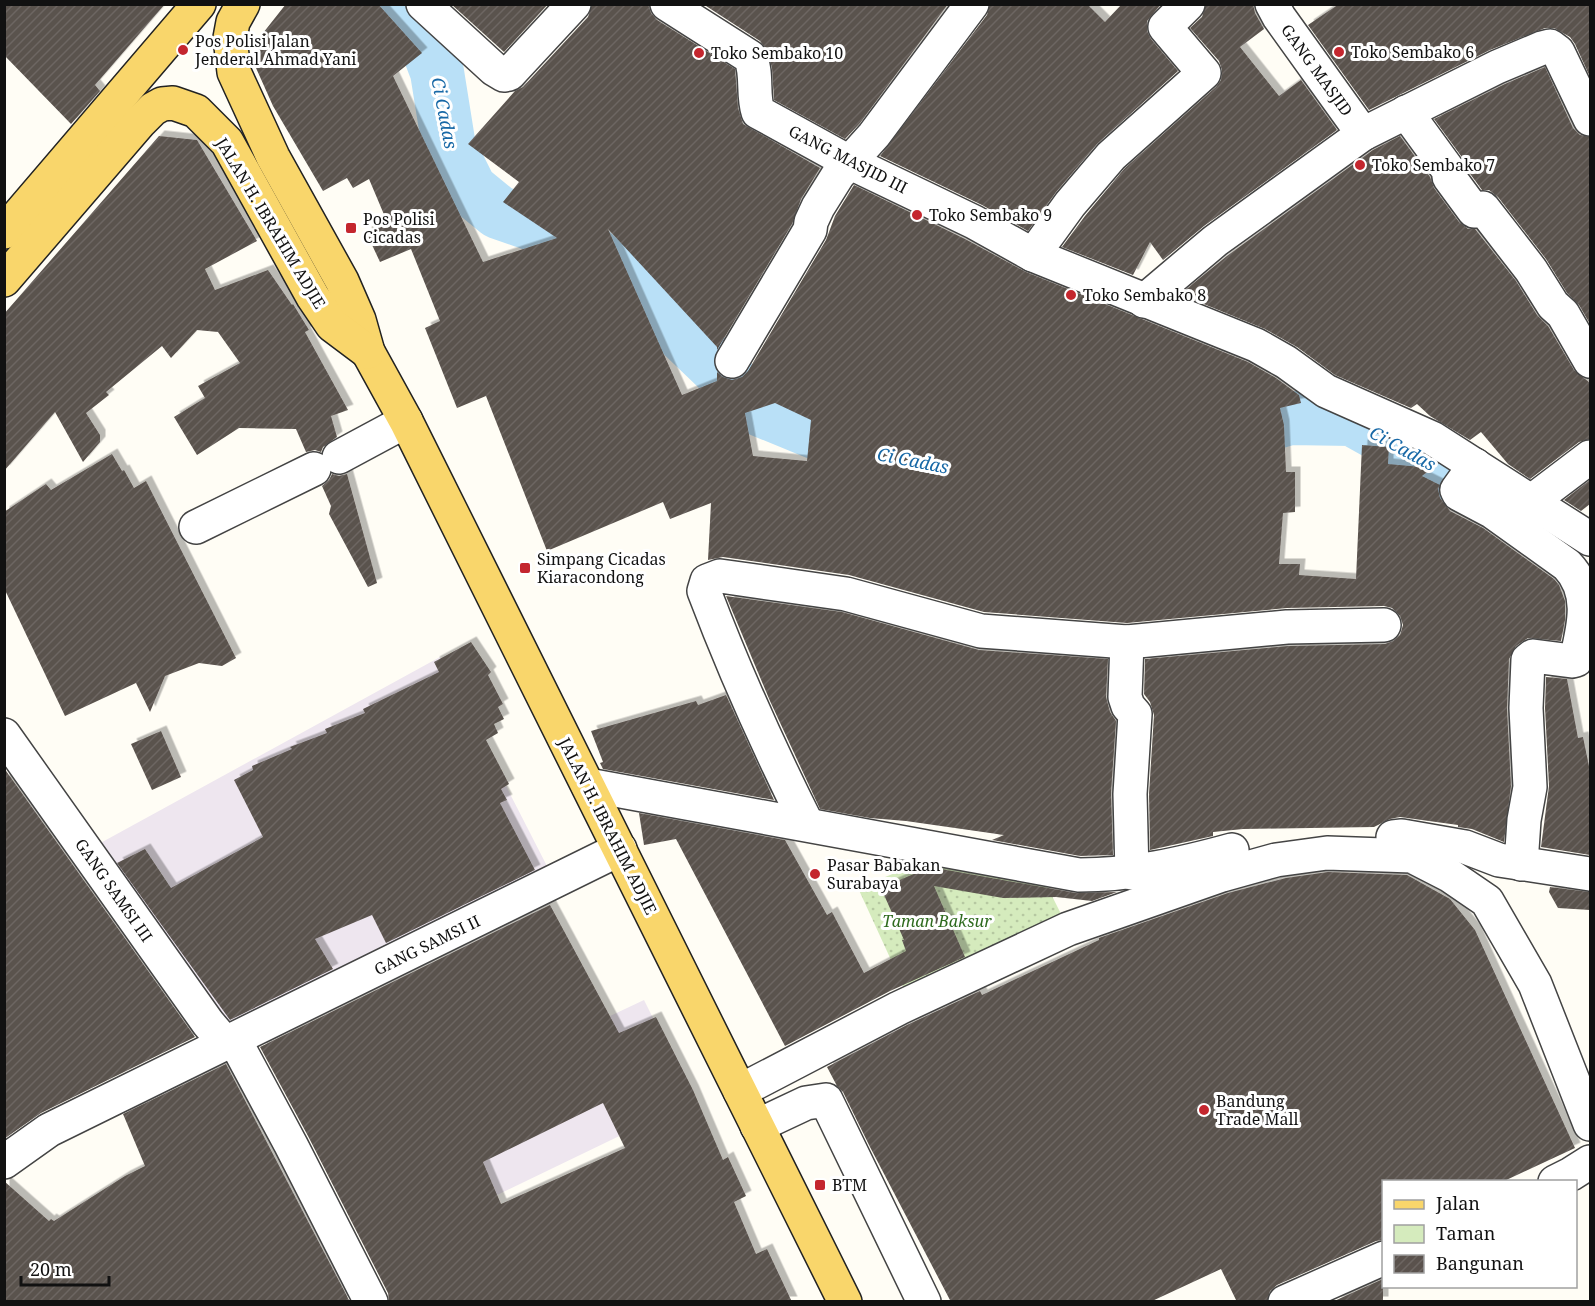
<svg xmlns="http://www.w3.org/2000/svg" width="1595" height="1306" viewBox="0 0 1595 1306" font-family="'Noto Serif',serif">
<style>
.industrial{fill:#eee6ef}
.green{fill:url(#green-dots)}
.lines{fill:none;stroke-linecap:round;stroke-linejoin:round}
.river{stroke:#b9e0f7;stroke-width:54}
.building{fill:url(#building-hatch);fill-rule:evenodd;filter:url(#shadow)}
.minor-casing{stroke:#444;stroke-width:36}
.major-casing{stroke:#222;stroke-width:36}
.minor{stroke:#fff;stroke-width:33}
.major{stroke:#f9d66b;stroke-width:33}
.poi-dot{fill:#c4262e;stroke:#fff;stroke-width:2}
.labels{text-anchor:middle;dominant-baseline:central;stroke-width:6;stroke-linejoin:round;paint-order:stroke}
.poi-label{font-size:16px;fill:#111;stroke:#fff;text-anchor:start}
.street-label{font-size:16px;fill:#111;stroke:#fff}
.park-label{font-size:16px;font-style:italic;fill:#2f6b1f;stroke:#fff}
.water-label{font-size:18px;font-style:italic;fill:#1768a6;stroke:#fff}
</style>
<defs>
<pattern id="green-dots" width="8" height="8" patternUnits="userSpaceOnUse" patternTransform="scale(1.5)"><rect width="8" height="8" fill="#d5ebbd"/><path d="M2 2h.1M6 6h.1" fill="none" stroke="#b6c8a1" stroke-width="1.8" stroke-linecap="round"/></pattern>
<pattern id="building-hatch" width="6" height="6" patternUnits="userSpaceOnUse" patternTransform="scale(1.5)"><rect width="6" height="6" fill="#5a524d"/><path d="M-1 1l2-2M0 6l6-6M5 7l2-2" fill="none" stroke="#6d6662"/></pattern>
<filter id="shadow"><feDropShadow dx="5.5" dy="-5.5" stdDeviation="0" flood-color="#0004"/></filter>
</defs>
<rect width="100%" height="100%" fill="#fffdf5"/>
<g class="industrial">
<polygon points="440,657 549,870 226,1035 95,846"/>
<polygon points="644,1000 694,1100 441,1222 390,1120"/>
</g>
<polygon class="green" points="927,860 1047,886 1066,924 908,997 858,888"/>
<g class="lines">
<g class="river">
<polyline points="402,4 418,22 437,72 449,147 470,189 498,212 578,240 641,295 761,410 856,449 879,454"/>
<polyline points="1212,440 1290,418 1352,419 1483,492 1513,512"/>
</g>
</g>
<g class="building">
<polygon points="4,4 165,4 95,85 100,91 71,124 4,55"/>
<path d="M286,4h92l44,49 -29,23 90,186 74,-24 -54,-36 16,-20 -51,-38 47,-53 8,-4 65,-70 4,-13h56l3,9 6,7 78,49 3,39 5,16 77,44 -19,31 -9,25 -75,126v-3l-109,-118 74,166 35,-14v-9l6,5 9,3 10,-3 6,-6 78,-131 9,-24 19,-31 111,54 61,33 222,90 28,16 23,17 2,8 -21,5 4,17 2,47h9v40l-12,1 -4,51h21l-1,11 57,4 6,-134 27,2 -1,17 45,4 -11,8 18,9 -2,4 2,9 10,13 33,17 71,51 5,6 6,16v19l-4,21 -33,-3 -12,8 -7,13 -2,50 4,77 -7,56 -32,-13 -14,-2v-2l-58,-8 -10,2 -16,8 -131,2 -30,3v4l-63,14 -1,-56 5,-79 -4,-13 -6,-8 1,-35 143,-13 97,-2 8,-3 7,-6 3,-10 -3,-9 -8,-8 -8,-2 -97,2 -160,15 -143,-11 -135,-37 -126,-18 -15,3 3,-57 -41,16 -7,-17 -116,49 -61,-155 -29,12 -32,-80 15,-7 -29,-72 -31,13 -14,-30 22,-8 -19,-45 -16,9 -6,-10 -24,13 -50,-85 -21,-47v-12zM775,403l36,17 -4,41 -54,-5 -8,-43z"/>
<polygon points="451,4 548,4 504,52"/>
<polygon points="703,4 948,4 860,123 845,139 774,100 772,68 767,50 760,41"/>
<polygon points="990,4 1087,4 1105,22 1122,4 1161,4 1147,21 1147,31 1151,39 1178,71 1097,144 1056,192 1028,231 982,205 880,156 987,15"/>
<polygon points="1206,4 1253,4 1255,13 1264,29 1240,47 1279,96 1301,80 1337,130 1204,226 1163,260 1150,242 1133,275 1062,247 1085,216 1124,169 1216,87 1221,80 1222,70 1219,61 1190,28 1202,17"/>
<polygon points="1339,4 1590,4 1590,77 1575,44 1570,37 1554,28 1545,28 1490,50 1369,110 1308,25"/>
<polygon points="1545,67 1573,128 1580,135 1590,137 1590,324 1579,305 1567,293 1546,259 1498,197 1489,190 1482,190 1468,171 1464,160 1434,119 1505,84"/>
<polygon points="159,136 197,140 257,241 205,269 215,290 268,270 292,305 293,304 309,330 305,332 348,410 331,416 337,437 323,447 321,452 315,450 306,452 296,429 239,428 197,455 174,417 205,398 198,386 240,363 218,332 197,330 171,358 162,346 106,392 109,395 86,413 100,435 100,442 83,462 55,412 4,471 4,314"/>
<polygon points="1400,136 1430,177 1434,188 1459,222 1468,229 1475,229 1516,281 1537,315 1548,326 1574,370 1590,383 1590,439 1579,442 1530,479 1508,464 1481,432 1470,440 1430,416 1417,404 1411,408 1335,375 1297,347 1265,329 1189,298 1184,291 1227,256 1373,150"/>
<polygon points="112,454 122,471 124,470 134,488 146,481 236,658 222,666 199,663 165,676 150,712 136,683 65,716 4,588 4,512 46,484 51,490"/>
<polygon points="332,474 339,476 347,474 377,583 368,587 329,514 331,506 322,486 329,480"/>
<polygon points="1590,480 1590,504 1581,511 1564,500"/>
<polygon points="726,596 842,612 979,650 1108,659 1106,697 1110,712 1116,721 1111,793 1113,855 1080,856 992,840 1004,835 906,821 870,818 820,809 770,701"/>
<polygon points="471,642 491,672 488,675 503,704 498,707 504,719 494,724 498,733 486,740 509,784 501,789 507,800 500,803 535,870 386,943 372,915 315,939 333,969 230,1020 117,863 145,849 171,888 263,837 234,780 253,770 252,766 292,749 290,747 327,733 325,729 365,713 363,709 439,672 434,662"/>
<polygon points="1546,677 1567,679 1578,738 1583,737 1590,771 1590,855 1541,847 1549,786 1545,708"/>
<polygon points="726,695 774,800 603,769 600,763 603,762 591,731 696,701 698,705"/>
<polygon points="161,731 181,777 152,790 131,744"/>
<polygon points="4,768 195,1037 41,1113 4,1139"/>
<polygon points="639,813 785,840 827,915 832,912 864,973 906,951 902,940 904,940 881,888 930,867 1076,893 1117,892 1092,901 1056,897 1003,898 934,886 965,957 890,991 785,1046 676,839 644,845"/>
<polygon points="1328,872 1407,875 1450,899 1475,930 1575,1148 1502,1182 1383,1182 1383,1240 1376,1241 1277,1285 1270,1291 1267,1302 1237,1302 1221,1269 1150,1302 951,1302 870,1147 843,1092 837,1086 827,1067 907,1025 980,991 982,995 1099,940 1099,938 1228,893 1286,878"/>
<polygon points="1550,887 1590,892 1590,910 1558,908 1549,892"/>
<path d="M550,905l69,128 37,-16 37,73 30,70 5,-3 18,39 -12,6 22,52 11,-5 25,53h-403l-1,-9 -80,-157 -48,-89zM603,1103l22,45 -124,56 -18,-42z"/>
<polygon points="226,1064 350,1302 4,1302 4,1181 49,1221 51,1219 54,1221 125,1176 145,1166 123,1114"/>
<polygon points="1383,1279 1383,1302 1332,1302"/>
</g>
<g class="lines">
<g class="minor-casing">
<g id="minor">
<polyline points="423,4 494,69 504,75 509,74 574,4"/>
<path d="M667,4l83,53c8,16 2,37 8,55l91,50 125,60 59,33 223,90 30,17 40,29 106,47 158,101"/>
<polyline points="1272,4 1279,17 1363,134"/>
<polyline points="1406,112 1449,171 1449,177 1474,211 1483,208 1531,270 1553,305 1563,314 1590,361"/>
<polyline points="1033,255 1070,204 1111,156 1204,73 1165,27 1188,4"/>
<polyline points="1144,301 1215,241 1363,134 1497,67 1542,48 1550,46 1558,52 1590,119"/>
<polyline points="732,361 810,230 811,222 818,207 838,175 874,135 972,4"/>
<polyline points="339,457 406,421"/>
<path d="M1475,465l-18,25 2,4 34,18 74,53c26,27 17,61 9,95l-4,1 -39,-5 -5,4 -2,48 4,79 -6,33 -3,44"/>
<polyline points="1532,501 1590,457"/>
<polyline points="196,527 314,469"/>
<polyline points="1127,642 1125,697 1128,706 1135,714 1130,794 1132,873"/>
<polyline points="4,735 208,1023 225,1043"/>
<path d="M588,785l491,90c53,0 102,-11 153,-25"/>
<path d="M807,824c-39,-78 -72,-151 -103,-233l3,-10 13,-5 126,18 135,37 146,11 160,-15 97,-2"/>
<polyline points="1393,837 1402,836 1465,847 1499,860 1590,874"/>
<polyline points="234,1039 291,1145 371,1302"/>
<polyline points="740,1091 899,1008 1068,929 1222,875 1276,860 1327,853 1412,856 1449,875 1487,901 1535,984 1590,1124"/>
<polyline points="757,1126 806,1103 826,1100 924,1302"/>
<polyline points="4,1162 49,1130 620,849"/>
<polyline points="1555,1182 1571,1174 1590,1162"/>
<polyline points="1285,1302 1384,1258"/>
</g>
</g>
<g class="major-casing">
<g id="major">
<polyline points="243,4 233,22 230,38 234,72 273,157 342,281 359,320 368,352 406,421 845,1302"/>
<polyline points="4,232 199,4"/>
<polyline points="4,280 140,122 153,109 162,104 173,103 196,111 227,142 313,297 332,325 368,352"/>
</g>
</g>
<use href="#minor" class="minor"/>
<use href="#major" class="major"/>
</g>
<g class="poi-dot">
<circle cx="183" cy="50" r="6"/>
<circle cx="1339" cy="52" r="6"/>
<circle cx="699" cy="53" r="6"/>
<circle cx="1360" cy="165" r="6"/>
<circle cx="917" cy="215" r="6"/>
<rect x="345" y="222" width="12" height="12" rx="3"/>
<circle cx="1071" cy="295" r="6"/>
<rect x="519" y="562" width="12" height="12" rx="3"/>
<circle cx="815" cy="874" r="6"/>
<circle cx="1204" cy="1110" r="6"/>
<rect x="814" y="1179" width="12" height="12" rx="3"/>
</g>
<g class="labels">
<g class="poi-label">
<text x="195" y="41">Pos Polisi Jalan<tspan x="195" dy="18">Jenderal Ahmad Yani</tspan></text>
<text x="1351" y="52">Toko Sembako 6</text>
<text x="711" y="53">Toko Sembako 10</text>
<text x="1372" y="165">Toko Sembako 7</text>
<text x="929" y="215">Toko Sembako 9</text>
<text x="363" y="219">Pos Polisi<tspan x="363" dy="18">Cicadas</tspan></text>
<text x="1083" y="295">Toko Sembako 8</text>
<text x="537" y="559">Simpang Cicadas<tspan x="537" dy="18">Kiaracondong</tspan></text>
<text x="827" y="865">Pasar Babakan<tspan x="827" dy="18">Surabaya</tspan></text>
<text x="1216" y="1101">Bandung<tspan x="1216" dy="18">Trade Mall</tspan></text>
<text x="832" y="1185">BTM</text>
</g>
<g class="street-label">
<text transform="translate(1317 70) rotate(54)">GANG MASJID</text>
<text transform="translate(848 159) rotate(27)">GANG MASJID III</text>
<text transform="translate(271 223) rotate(59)">JALAN H. IBRAHIM ADJIE</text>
<text transform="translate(608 826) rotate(63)">JALAN H. IBRAHIM ADJIE</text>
<text transform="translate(114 890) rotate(55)">GANG SAMSI III</text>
<text transform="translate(427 945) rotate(-26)">GANG SAMSI II</text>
</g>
<g class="park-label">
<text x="937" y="921">Taman Baksur</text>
</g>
<g class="water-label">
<text transform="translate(445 113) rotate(79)">Ci Cadas</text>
<text transform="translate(1403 448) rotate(29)">Ci Cadas</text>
<text transform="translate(913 460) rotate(11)">Ci Cadas</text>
</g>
</g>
<rect width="1595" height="1306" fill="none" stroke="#111111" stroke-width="12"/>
<rect x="1382" y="1180" width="195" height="108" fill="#ffffff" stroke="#a0a0a0" stroke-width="1.5"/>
<rect x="1394" y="1200" width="30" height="9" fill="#f9d66b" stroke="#a0a0a0" stroke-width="1.5"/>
<text x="1436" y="1210" font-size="18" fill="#111111">Jalan</text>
<rect x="1394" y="1225" width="30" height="18" fill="#d5ebbd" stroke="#a0a0a0" stroke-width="1.5"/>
<text x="1436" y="1240" font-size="18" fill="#111111">Taman</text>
<rect x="1394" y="1255" width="30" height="18" fill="url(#building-hatch)" stroke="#a0a0a0" stroke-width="1.5"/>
<text x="1436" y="1270" font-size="18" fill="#111111">Bangunan</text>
<path d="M21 1276v9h88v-9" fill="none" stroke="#111111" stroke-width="3"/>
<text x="30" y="1276" font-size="18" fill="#111111" stroke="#ffffff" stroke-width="4.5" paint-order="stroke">20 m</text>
</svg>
